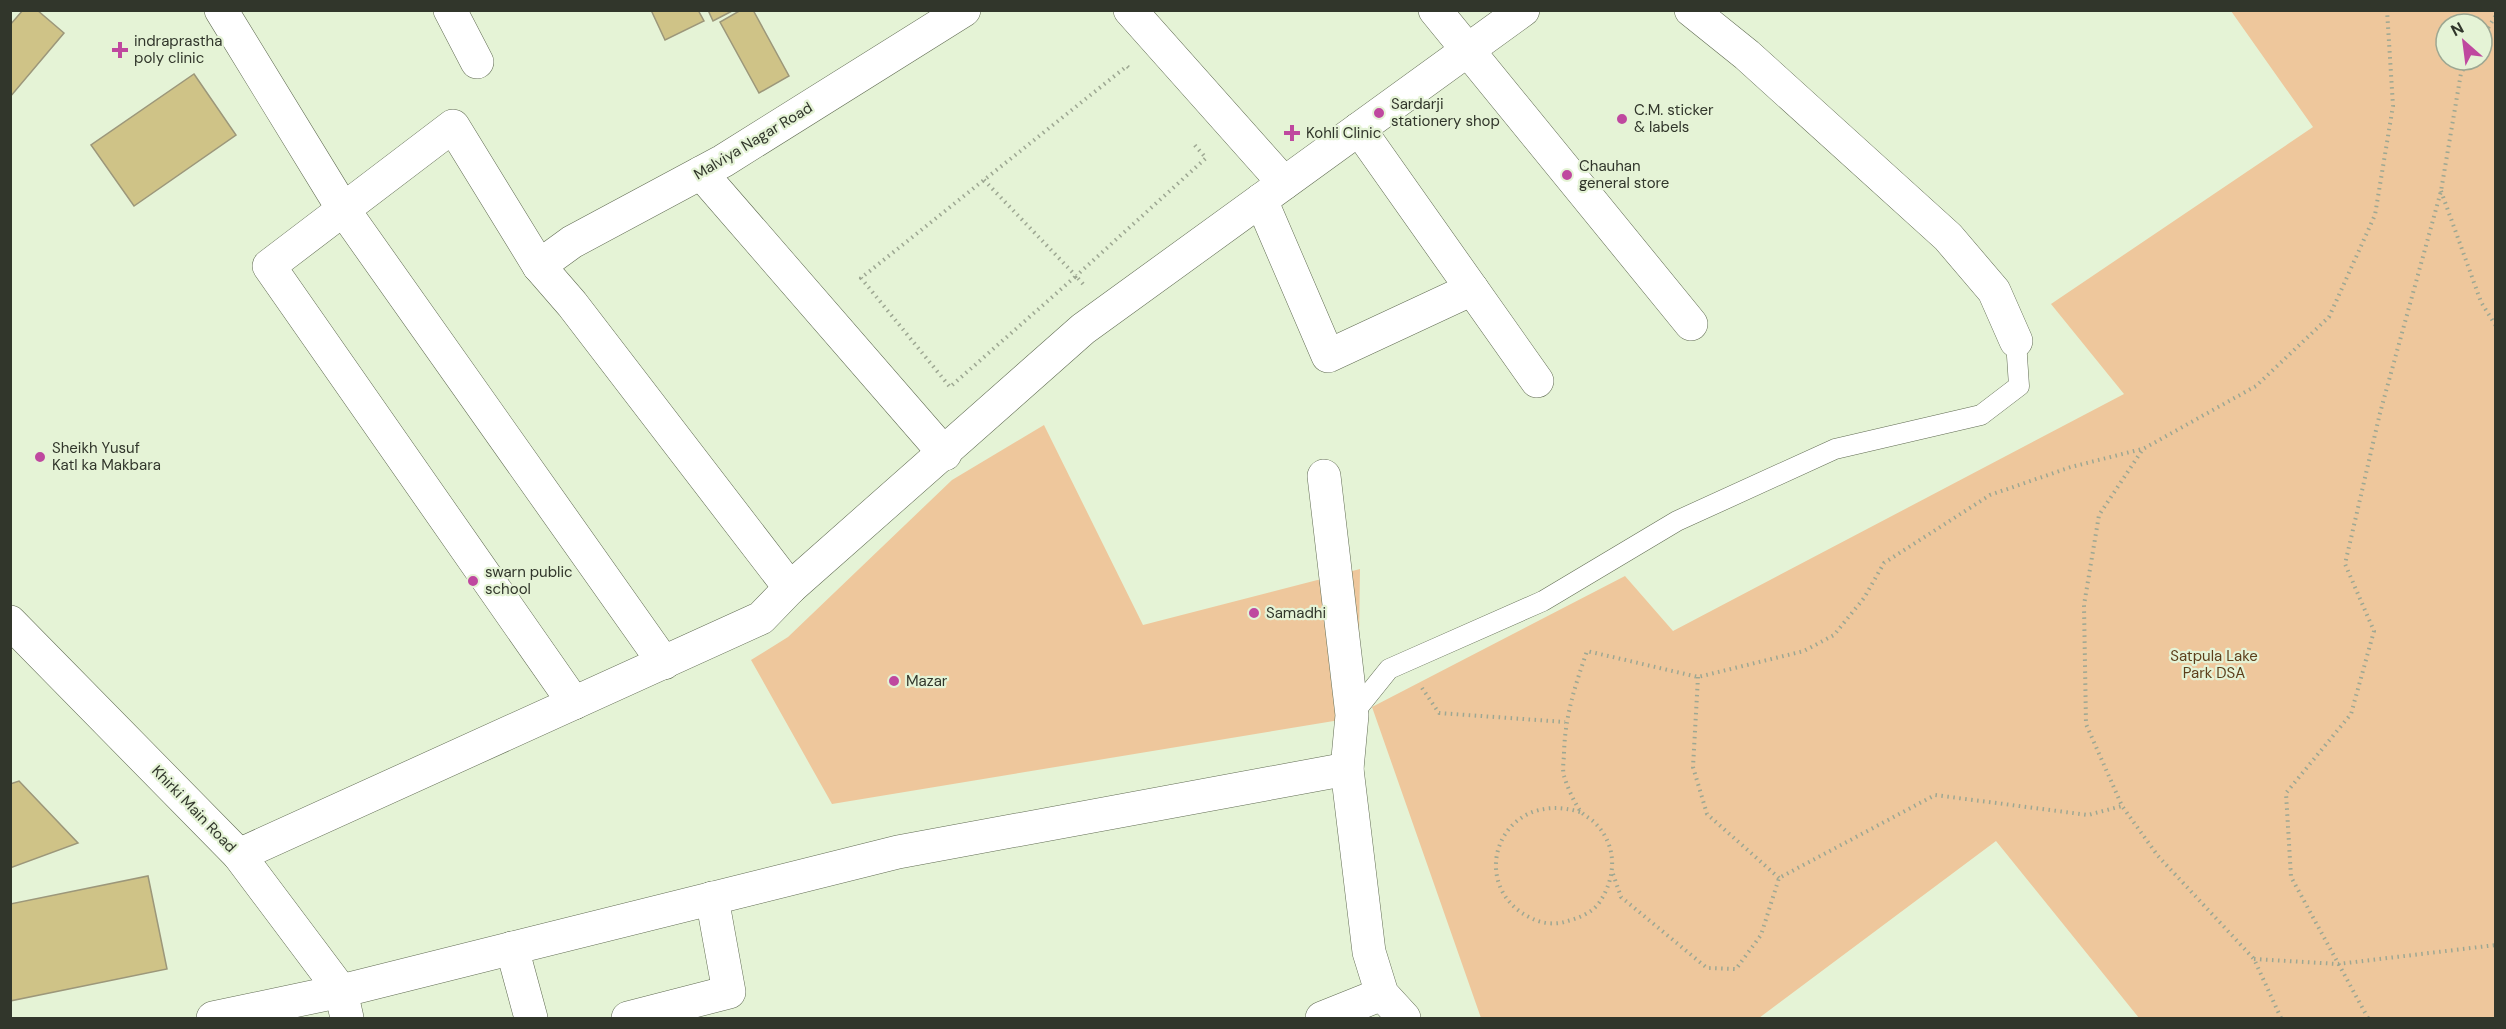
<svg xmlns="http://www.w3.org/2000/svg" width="2506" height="1029" viewBox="0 0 2506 1029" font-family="'DM Sans',sans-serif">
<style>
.green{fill:#eec79c;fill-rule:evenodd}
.building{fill:#cfc387;stroke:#9c977a;stroke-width:1.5}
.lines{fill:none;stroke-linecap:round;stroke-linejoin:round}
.service-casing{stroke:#606b52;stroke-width:21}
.minor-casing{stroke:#606b52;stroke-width:34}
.tertiary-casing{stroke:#606b52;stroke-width:34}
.path{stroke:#9da792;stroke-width:4;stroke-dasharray:1.5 4.5;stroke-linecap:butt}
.service{stroke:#fff;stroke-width:20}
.minor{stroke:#fff;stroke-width:33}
.tertiary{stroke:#fff;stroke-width:33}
.poi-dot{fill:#bf489f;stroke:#e5f3d6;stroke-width:2}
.labels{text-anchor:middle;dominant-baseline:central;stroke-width:4.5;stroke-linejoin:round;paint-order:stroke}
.poi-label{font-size:15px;fill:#31362b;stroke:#e5f3d6;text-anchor:start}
.street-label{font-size:15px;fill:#31362b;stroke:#e5f3d6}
.park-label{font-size:15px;fill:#5c3e1a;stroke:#e5f3d6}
</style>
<rect width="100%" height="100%" fill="#e5f3d6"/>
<g class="green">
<path d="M2231,11h264v1007h-356l-143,-177 -237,177h-278l-109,-311 253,-131 48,55 451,-237 -73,-90 262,-177zM2446,24h36v36h-36z"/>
<polygon points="1044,425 1143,625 1360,569 1358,717 832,804 751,660 788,637 952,480"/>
</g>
<g class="building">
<polygon points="23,10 37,10 64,33 10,97 10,25"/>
<polygon points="651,10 698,10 704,21 665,40"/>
<polygon points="708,10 734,10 713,21"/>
<polygon points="741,10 753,10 789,76 759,93 720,22"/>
<polygon points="194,74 236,135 134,206 91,145"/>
<polygon points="19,781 78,843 10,868 10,784"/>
<polygon points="148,876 167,969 10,1001 10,904"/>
</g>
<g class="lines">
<g class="service-casing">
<polyline id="service" points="1352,715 1389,669 1543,601 1677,521 1835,449 1981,415 2019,386 2016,341"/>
</g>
<g class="minor-casing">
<g id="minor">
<polyline points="221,10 343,209 664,663"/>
<polyline points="450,10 477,62"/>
<polyline points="1130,10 1284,183"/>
<polyline points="1435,10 1691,324"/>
<polyline points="1691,10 1747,55 1948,237 1994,291 2016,341"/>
<polyline points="1359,129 1537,381"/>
<polyline points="701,173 945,454"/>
<polyline points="1261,200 1328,356 1472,289"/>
<polyline points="539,266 572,242 723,161 964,10"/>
<polyline points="1324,476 1352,715 1347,769 1369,952 1382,994 1404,1018"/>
<polyline points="574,703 269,266 453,126 539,266 572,304 790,588"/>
<polyline points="239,855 761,618 790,588 1083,329 1523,10"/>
<polyline points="512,948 531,1018"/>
<polyline points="213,1018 341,991 898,852 1347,769"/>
<polyline points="628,1018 729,992 712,898"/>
<polyline points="1322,1018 1382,994"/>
</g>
</g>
<g class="tertiary-casing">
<polyline id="tertiary" points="10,622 239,855 341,991 347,1018"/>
</g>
<g class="path">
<polyline points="2482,38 2496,15"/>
<polyline points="984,180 1076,276 1206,158 1192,142"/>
<polyline points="2441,191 2481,302 2496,326"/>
<polyline points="1083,284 1076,276 950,387 861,278 1127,66 1129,68"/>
<polyline points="1698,677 1693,767 1707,814 1779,878"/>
<polyline points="1422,688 1439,713 1565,722"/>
<path d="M1580,812c-82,-25 -116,76 -47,107 8,4 21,6 31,3 12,-3 27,-8 35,-19 17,-25 19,-56 -3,-79 -5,-6 -13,-8 -17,-15 -6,-9 -12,-23 -15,-33 -2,-7 0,-16 0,-23 1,-37 11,-67 23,-102l111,26 106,-26 30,-16 30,-37 20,-35 106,-68 81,-28 71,-18"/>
<polyline points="1613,874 1621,897 1707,968 1736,969 1761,935 1779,878 1935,795 2088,815 2122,806"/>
<polyline points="2254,959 2338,964 2496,945"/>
<polyline points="2281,1018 2254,959 2158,856 2122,806 2086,724 2084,605 2099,515 2143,449 2256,386 2329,317 2375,215 2393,106 2387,10"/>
<polyline points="2368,1018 2291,877 2286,793 2351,714 2374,631 2345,564 2380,413 2441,191 2461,73 2469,60"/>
</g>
<use href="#service" class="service"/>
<use href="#minor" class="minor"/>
<use href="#tertiary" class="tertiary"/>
</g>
<g class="poi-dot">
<path d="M117 41h6v6h6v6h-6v6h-6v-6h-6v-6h6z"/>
<circle cx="1379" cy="113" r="6"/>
<circle cx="1622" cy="119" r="6"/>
<path d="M1289 124h6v6h6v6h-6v6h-6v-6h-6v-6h6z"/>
<circle cx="1567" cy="175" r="6"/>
<circle cx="40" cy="457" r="6"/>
<circle cx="473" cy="581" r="6"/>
<circle cx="1254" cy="613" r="6"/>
<circle cx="894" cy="681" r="6"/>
</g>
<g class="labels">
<g class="poi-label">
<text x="134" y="41">indraprastha<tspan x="134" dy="17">poly clinic</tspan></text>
<text x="1391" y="104">Sardarji<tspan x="1391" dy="17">stationery shop</tspan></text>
<text x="1634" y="110">C.M. sticker<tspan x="1634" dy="17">&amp; labels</tspan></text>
<text x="1306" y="133">Kohli Clinic</text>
<text x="1579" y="166">Chauhan<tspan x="1579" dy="17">general store</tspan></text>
<text x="52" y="448">Sheikh Yusuf<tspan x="52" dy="17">Katl ka Makbara</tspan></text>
<text x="485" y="572">swarn public<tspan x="485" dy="17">school</tspan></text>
<text x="1266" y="613">Samadhi</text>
<text x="906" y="681">Mazar</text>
</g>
<g class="street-label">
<text transform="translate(753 141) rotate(-31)">Malviya Nagar Road</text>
<text transform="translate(194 809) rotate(46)">Khirki Main Road</text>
</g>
<g class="park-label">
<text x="2214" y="656">Satpula Lake<tspan x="2214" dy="17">Park DSA</tspan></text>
</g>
</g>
<rect width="2506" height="1029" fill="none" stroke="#31362b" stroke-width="24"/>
<g transform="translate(2464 42) rotate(332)"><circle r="28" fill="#e5f3d6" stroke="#9da792" stroke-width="1.5"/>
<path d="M0-4.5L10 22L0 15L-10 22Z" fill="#bf489f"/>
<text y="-9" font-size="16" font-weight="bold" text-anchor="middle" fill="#31362b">N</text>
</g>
</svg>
